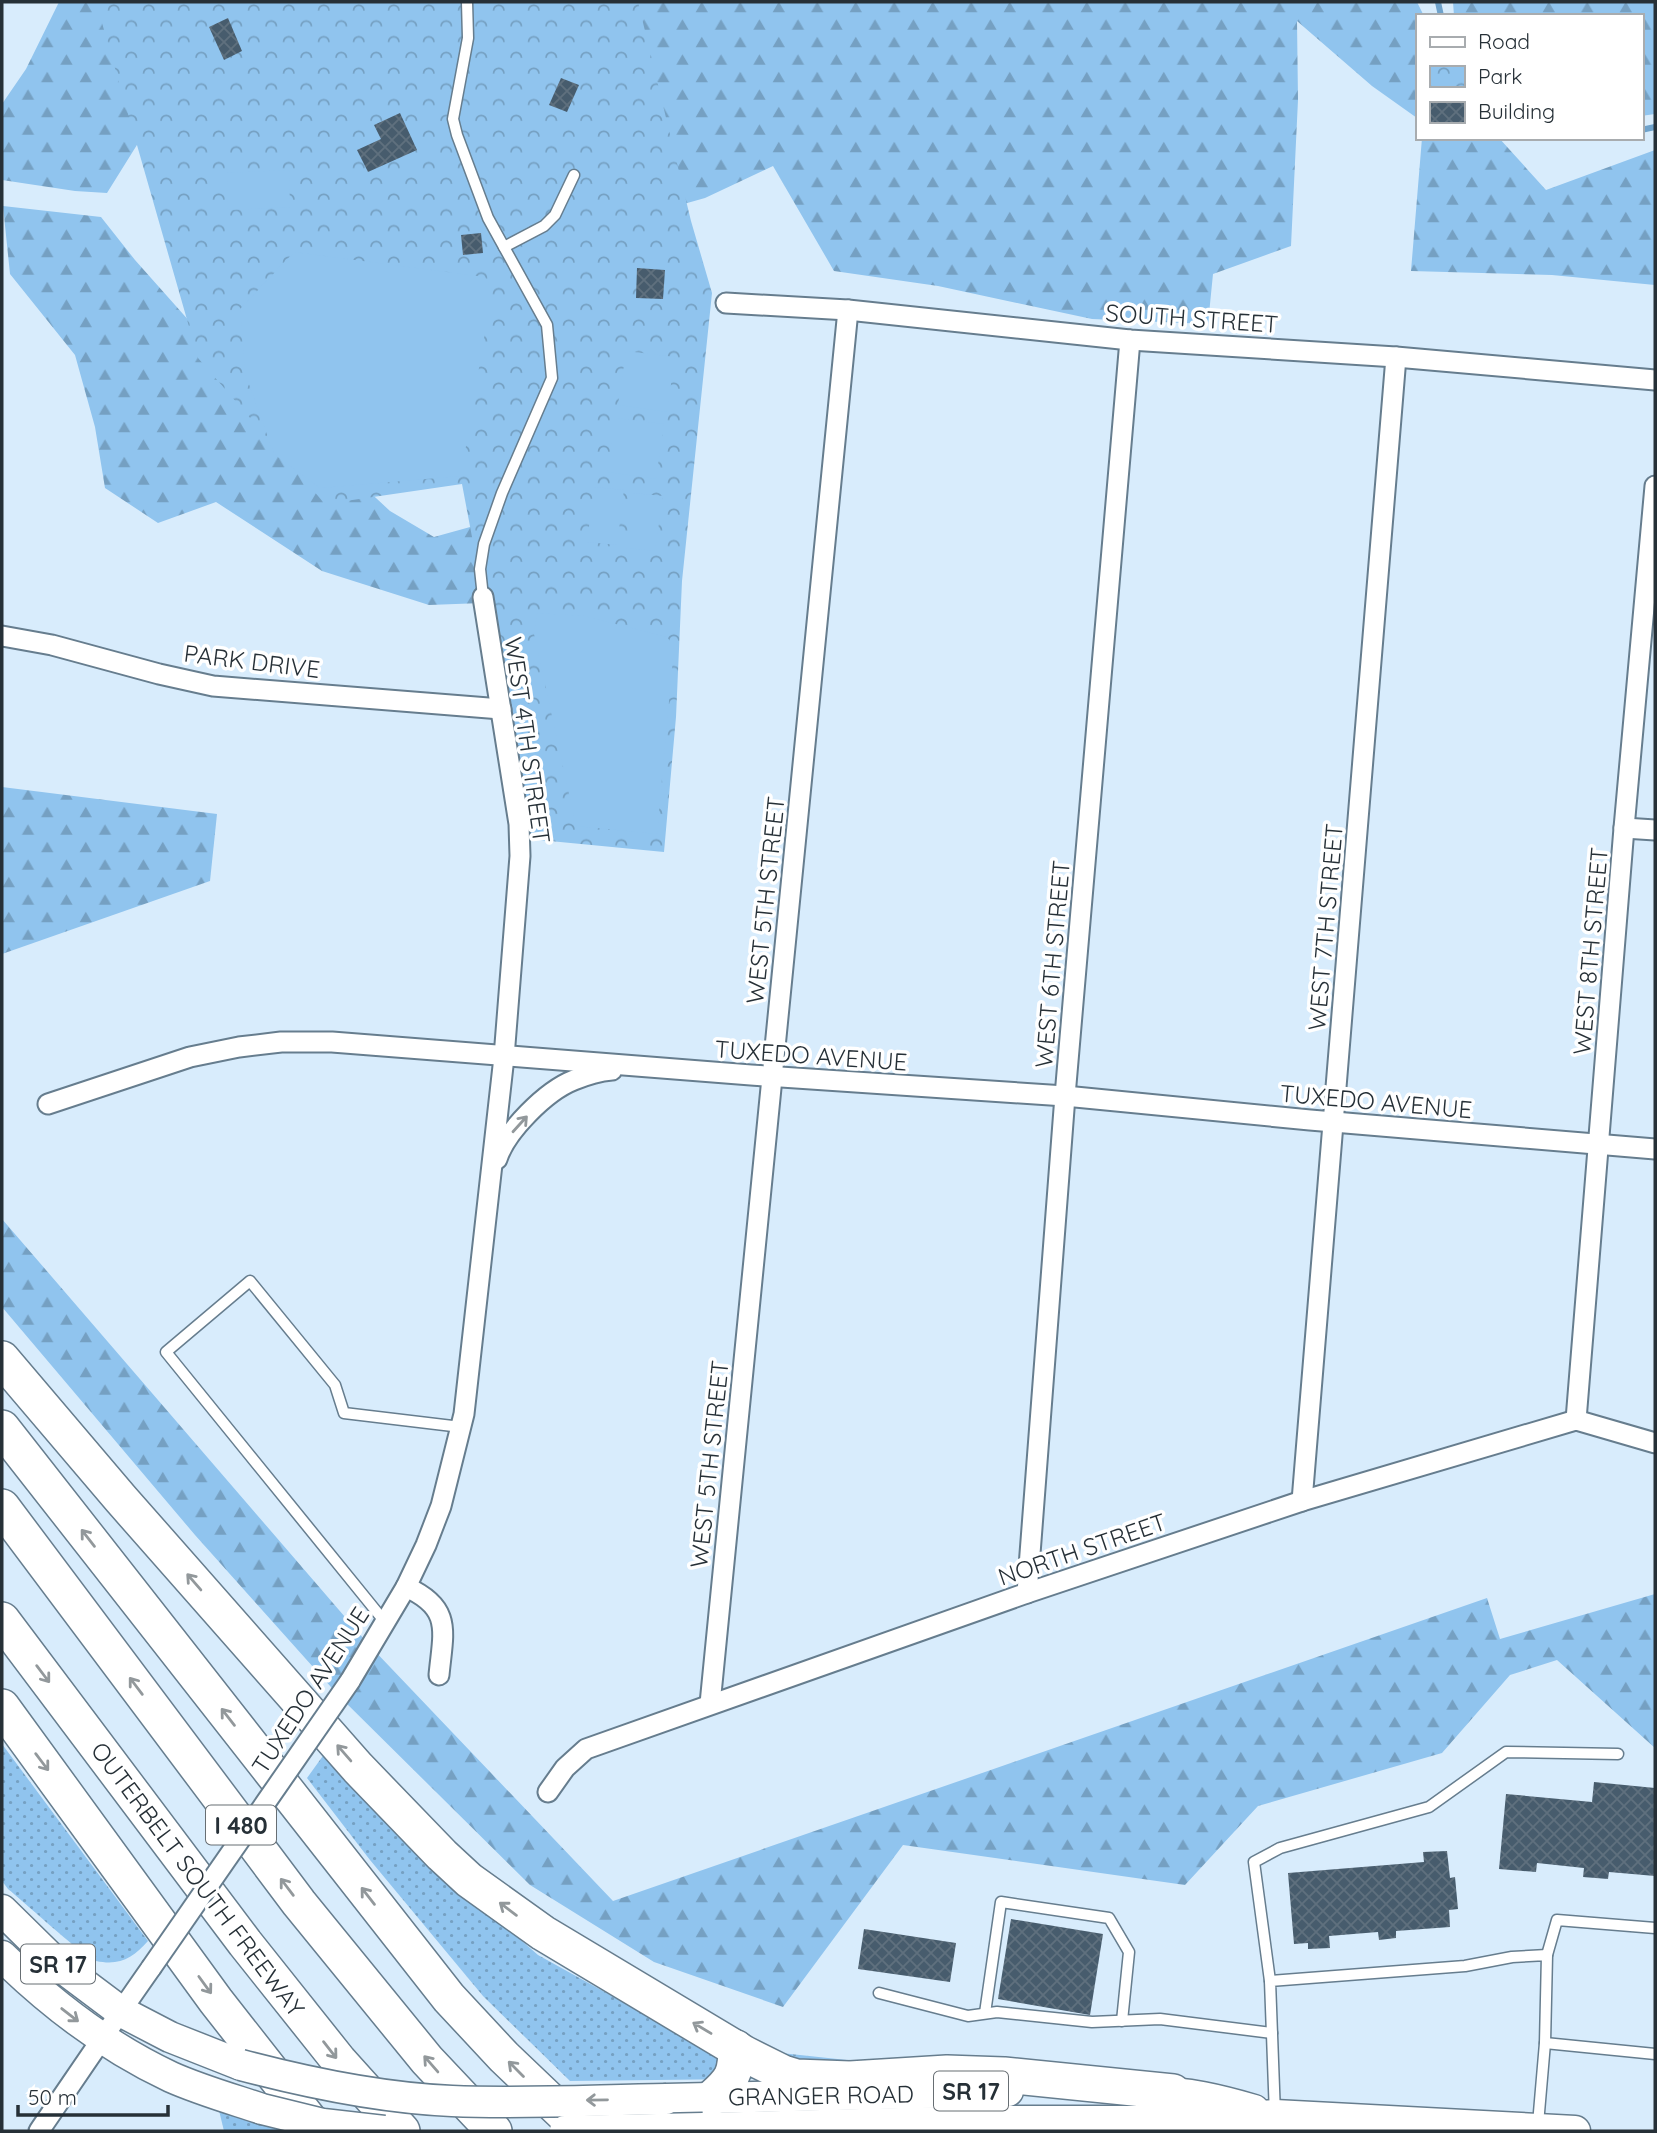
<svg xmlns="http://www.w3.org/2000/svg" width="1657" height="2133" viewBox="0 0 1657 2133" font-family="Quicksand,sans-serif">
<style>
.grass{fill:url(#grass-dots)}
.forest{fill:url(#forest-firs)}
.park{fill:url(#park-crowns)}
.pitch{fill:#90c4ee}
.lines{fill:none;stroke-linecap:round;stroke-linejoin:round}
.stream{stroke:#6ea2cb;stroke-width:6}
.building{fill:url(#building-cross-hatch)}
.lane-casing{stroke:#667d8e;stroke-width:13}
.street-casing{stroke:#667d8e;stroke-width:23}
.primary-casing{stroke:#667d8e;stroke-width:33}
.highway-casing{stroke:#667d8e;stroke-width:38}
.lane{stroke:#fff;stroke-width:10}
.street{stroke:#fff;stroke-width:19}
.primary{stroke:#fff;stroke-width:30}
.highway{stroke:#fff;stroke-width:35}
.street-bridge-casing{stroke:#667d8e;stroke-width:23;stroke-linecap:butt}
.primary-bridge-casing{stroke:#667d8e;stroke-width:33;stroke-linecap:butt}
.street-bridge{stroke:#fff;stroke-width:19}
.primary-bridge{stroke:#fff;stroke-width:30}
.oneway{stroke:#92989b}
.labels{text-anchor:middle;dominant-baseline:central;stroke-width:7;stroke-linejoin:round;paint-order:stroke}
.shield{fill:#fff;stroke:#676e73;stroke-width:2}
.shield-label{font-size:23px;font-weight:bold;fill:#263037}
.street-label{font-size:24px;fill:#263037;stroke:#fff}
</style>
<defs>
<pattern id="grass-dots" width="8" height="8" patternUnits="userSpaceOnUse" patternTransform="scale(1.75)"><rect width="8" height="8" fill="#90c4ee"/><path d="M2 2h.1M6 6h.1" fill="none" stroke="#75a0c2" stroke-width="1.8" stroke-linecap="round"/></pattern>
<pattern id="forest-firs" width="22" height="20" patternUnits="userSpaceOnUse" patternTransform="scale(1.75)"><rect width="22" height="20" fill="#90c4ee"/><path d="M5 1l3.5 6h-7zM16 11l3.5 6h-7z" fill="#75a0c2"/></pattern>
<pattern id="park-crowns" width="20" height="18" patternUnits="userSpaceOnUse" patternTransform="scale(1.75)"><rect width="20" height="18" fill="#90c4ee"/><path d="M2 6a3 3 0 1 1 6 0M12 15a3 3 0 1 1 6 0" fill="none" stroke="#75a0c2"/></pattern>
<pattern id="building-cross-hatch" width="8" height="8" patternUnits="userSpaceOnUse" patternTransform="scale(1.75)"><rect width="8" height="8" fill="#475c6d"/><path d="M0 0l8 8M0 8l8-8" fill="none" stroke="#5f707e"/></pattern>
</defs>
<rect width="100%" height="100%" fill="#d8ecfc"/>
<g class="grass">
<path d="M2,1744l146,197c-15,17 -28,25 -52,20 -11,-3 -74,-61 -88,-72l-6,-8z"/>
<polygon points="325,1753 382,1819 538,1955 630,2006 689,2026 781,2053 922,2068 921,2077 570,2081 483,1996 370,1860 307,1778"/>
<polygon points="215,2094 319,2131 224,2131"/>
</g>
<g class="forest">
<polygon points="59,2 226,2 107,193 75,191 2,180 2,104 26,69"/>
<polygon points="517,2 1417,2 1424,16 1417,16 1417,118 1372,86 1297,21 1298,100 1291,246 1213,274 1208,324 1092,319 938,286 834,271 773,166 705,198 634,218 509,602 429,605 322,571 216,502 158,523 105,488 95,427 75,355 10,274 3,206 101,217 135,260 207,341 390,511 434,537 499,519"/>
<polygon points="1453,2 1655,2 1655,114 1641,116 1641,16 1454,16"/>
<polygon points="1422,138 1499,138 1546,190 1655,150 1655,285 1552,275 1411,271"/>
<polygon points="2,787 217,814 210,881 2,954"/>
<polygon points="2,1219 370,1646 613,1901 1487,1598 1500,1639 1655,1594 1655,1748 1557,1660 1510,1675 1442,1753 1258,1806 1185,1885 903,1845 783,2007 654,1962 530,1885 339,1696 195,1535 2,1307"/>
</g>
<polygon class="park" points="96,2 638,2 691,221 712,293 682,581 676,717 664,852 529,839 462,484 325,504 198,358"/>
<g class="pitch">
<polygon points="289,170 290,207 228,210 227,173"/>
<polygon points="294,252 485,277 492,290 461,476 320,488 274,454 246,376 240,309"/>
<polygon points="626,351 675,357 667,412 618,405"/>
<polygon points="615,418 664,424 656,479 607,472"/>
<polygon points="594,487 624,490 617,545 587,542"/>
<polygon points="633,493 663,496 655,551 626,548"/>
<polygon points="537,613 584,616 667,637 674,646 657,834 576,826 534,634"/>
</g>
<g class="lines">
<g class="stream">
<polyline points="1438,2 1441,16"/>
<polyline points="1641,130 1655,127"/>
<polyline points="1527,138 1581,138"/>
</g>
</g>
<g class="building">
<polygon points="228,18 242,51 224,60 209,27"/>
<polygon points="561,78 579,85 567,112 549,105"/>
<polygon points="400,113 417,150 368,172 357,150 381,139 374,125"/>
<polygon points="481,233 483,253 463,255 461,235"/>
<polygon points="637,268 665,270 663,299 636,298"/>
<polygon points="1594,1782 1655,1788 1655,1876 1609,1872 1608,1879 1583,1877 1584,1868 1537,1863 1536,1872 1499,1869 1506,1794 1592,1802"/>
<polygon points="1447,1851 1450,1878 1455,1877 1458,1909 1449,1910 1450,1927 1396,1931 1396,1938 1379,1940 1378,1932 1329,1936 1330,1948 1308,1949 1308,1943 1294,1944 1288,1873 1424,1862 1423,1852"/>
<polygon points="1011,1919 1103,1934 1090,2015 998,1999"/>
<polygon points="864,1929 956,1943 950,1982 858,1969"/>
</g>
<g class="lines">
<g class="lane-casing">
<g id="lane">
<polyline points="467,2 468,38 453,119 457,135 488,218 547,325 552,378 502,493 484,544 480,569 483,597"/>
<polyline points="504,247 544,226 555,215 574,175"/>
<polyline points="385,1622 166,1352 250,1281 335,1385 344,1413 461,1427"/>
<polyline points="1547,1955 1557,1920 1655,1928"/>
<polyline points="1270,1981 1254,1862 1280,1848 1429,1807 1506,1752 1618,1754"/>
<polyline points="879,1993 968,2016 997,2012 1092,2022 1160,2019 1272,2033"/>
<polyline points="985,2013 1001,1902 1109,1918 1129,1952 1122,2021"/>
<polyline points="1545,2043 1655,2054"/>
<polyline points="1273,2131 1275,2115 1270,1981 1465,1966 1512,1957 1547,1955 1545,2043 1538,2124"/>
</g>
</g>
<g class="street-casing">
<g id="street">
<polyline points="726,303 848,310 1130,340 1396,357 1655,380"/>
<polyline points="2,636 52,645 159,674 213,686 501,709"/>
<polyline points="1624,828 1655,830"/>
<polyline points="48,1104 190,1057 239,1047 281,1042 332,1042 751,1075 1065,1096 1310,1120 1655,1149"/>
<path d="M497,1159c9,-28 49,-68 77,-79 12,-5 26,-9 38,-10"/>
<polyline points="1576,1420 1624,828 1655,486"/>
<polyline points="1302,1501 1396,357"/>
<path d="M406,1587c47,21 37,45 33,88"/>
<polyline points="1027,1593 1065,1096 1130,340"/>
<polyline points="350,1681 406,1587 426,1545 441,1506 464,1414 504,1057 520,856 519,824 483,597"/>
<polyline points="710,1704 848,310"/>
<polyline points="548,1792 565,1768 586,1749 1027,1593 1302,1501 1576,1420 1655,1443"/>
<path d="M39,2131c37,-54 74,-109 112,-163"/>
</g>
</g>
<g class="primary-casing">
<g id="primary">
<polyline points="2,1910 56,1963 120,2011 170,2037 241,2065"/>
<path d="M2,1956c50,49 105,91 169,121 29,13 61,22 91,32"/>
<path d="M1152,2092c35,0 68,8 102,18"/>
<polyline points="666,2099 1008,2091"/>
<polyline points="703,2128 977,2121 1175,2121 1275,2115 1575,2131"/>
</g>
</g>
<g class="highway-casing">
<g id="highway">
<polyline points="2,1359 121,1499 358,1768 442,1855 469,1880 543,1933 745,2054 783,2073 796,2077 850,2079 947,2073 1004,2075 1173,2092"/>
<polyline points="2,1428 449,1998 504,2057 568,2118"/>
<polyline points="2,1507 299,1903 427,2060 494,2131"/>
<polyline points="2,1620 245,1943 339,2061 402,2131"/>
<polyline points="2,1707 216,2001 318,2131"/>
<path d="M713,2097c19,-17 23,-23 23,-49"/>
<polyline points="1175,2121 1186,2131"/>
</g>
</g>
<use href="#lane" class="lane"/>
<use href="#street" class="street"/>
<use href="#primary" class="primary"/>
<use href="#highway" class="highway"/>
<g class="street-bridge-casing">
<polyline id="street-bridge" points="151,1968 350,1681"/>
</g>
<g class="primary-bridge-casing">
<g id="primary-bridge">
<path d="M241,2065c68,18 139,33 211,36 71,3 142,-1 214,-2"/>
<polyline points="262,2109 323,2124 384,2131"/>
<polyline points="565,2131 703,2128"/>
</g>
</g>
<use href="#street-bridge" class="street-bridge"/>
<use href="#primary-bridge" class="primary-bridge"/>
</g>
<defs><path id="oneway-shaft" d="M-6 0H5M1.5-3L5.5 0L1.5 3" fill="none" stroke-width="1.6" stroke-linecap="round" stroke-linejoin="round" transform="scale(1.75)"/></defs>
<g class="oneway">
<use href="#oneway-shaft" transform="translate(520 1124) rotate(-48)"/>
<use href="#oneway-shaft" transform="translate(88 1538) rotate(-128)"/>
<use href="#oneway-shaft" transform="translate(194 1582) rotate(-131)"/>
<use href="#oneway-shaft" transform="translate(43 1674) rotate(53)"/>
<use href="#oneway-shaft" transform="translate(136 1686) rotate(-127)"/>
<use href="#oneway-shaft" transform="translate(228 1717) rotate(-128)"/>
<use href="#oneway-shaft" transform="translate(344 1753) rotate(-131)"/>
<use href="#oneway-shaft" transform="translate(42 1762) rotate(53)"/>
<use href="#oneway-shaft" transform="translate(287 1887) rotate(-127)"/>
<use href="#oneway-shaft" transform="translate(368 1896) rotate(-128)"/>
<use href="#oneway-shaft" transform="translate(508 1909) rotate(-143)"/>
<use href="#oneway-shaft" transform="translate(205 1985) rotate(54)"/>
<use href="#oneway-shaft" transform="translate(70 2015) rotate(38)"/>
<use href="#oneway-shaft" transform="translate(702 2028) rotate(-149)"/>
<use href="#oneway-shaft" transform="translate(330 2050) rotate(52)"/>
<use href="#oneway-shaft" transform="translate(431 2064) rotate(-131)"/>
<use href="#oneway-shaft" transform="translate(516 2069) rotate(-135)"/>
<use href="#oneway-shaft" transform="translate(597 2100) rotate(179)"/>
</g>
<g class="labels">
<g class="shield">
<rect x="206" y="1805.5" width="70" height="39" rx="5"/>
<rect x="21" y="1944.5" width="74" height="39" rx="5"/>
<rect x="934" y="2071.5" width="74" height="39" rx="5"/>
</g>
<g class="shield-label">
<text x="241" y="1825">I 480</text>
<text x="58" y="1964">SR 17</text>
<text x="971" y="2091">SR 17</text>
</g>
<g class="street-label">
<text transform="translate(1192 318) rotate(4)">SOUTH STREET</text>
<text transform="translate(252 661) rotate(7)">PARK DRIVE</text>
<text transform="translate(528 740) rotate(82)">WEST 4TH STREET</text>
<text transform="translate(765 900) rotate(-84)">WEST 5TH STREET</text>
<text transform="translate(1325 927) rotate(-85)">WEST 7TH STREET</text>
<text transform="translate(1590 951) rotate(-85)">WEST 8TH STREET</text>
<text transform="translate(1052 964) rotate(-85)">WEST 6TH STREET</text>
<text transform="translate(811 1055) rotate(4)">TUXEDO AVENUE</text>
<text transform="translate(1376 1101) rotate(5)">TUXEDO AVENUE</text>
<text transform="translate(709 1464) rotate(-84)">WEST 5TH STREET</text>
<text transform="translate(1082 1549) rotate(-19)">NORTH STREET</text>
<text transform="translate(310 1690) rotate(-57)">TUXEDO AVENUE</text>
<text transform="translate(198 1879) rotate(53)">OUTERBELT SOUTH FREEWAY</text>
<text transform="translate(821 2095) rotate(-1)">GRANGER ROAD</text>
</g>
</g>
<rect width="1657" height="2133" fill="none" stroke="#263037" stroke-width="7"/>
<rect x="1416" y="14" width="228" height="126" fill="#ffffff" stroke="#a8acaf" stroke-width="2"/>
<rect x="1430" y="37" width="35" height="10" fill="#ffffff" stroke="#a8acaf" stroke-width="2"/>
<text x="1478" y="49" font-size="21" fill="#263037">Road</text>
<rect x="1430" y="66" width="35" height="21" fill="url(#park-crowns)" stroke="#a8acaf" stroke-width="2"/>
<text x="1478" y="84" font-size="21" fill="#263037">Park</text>
<rect x="1430" y="102" width="35" height="21" fill="url(#building-cross-hatch)" stroke="#a8acaf" stroke-width="2"/>
<text x="1478" y="119" font-size="21" fill="#263037">Building</text>
<path d="M18 2105v10h150v-10" fill="none" stroke="#263037" stroke-width="3.5"/>
<text x="28" y="2105" font-size="21" fill="#263037" stroke="#ffffff" stroke-width="5" paint-order="stroke">50 m</text>
</svg>
